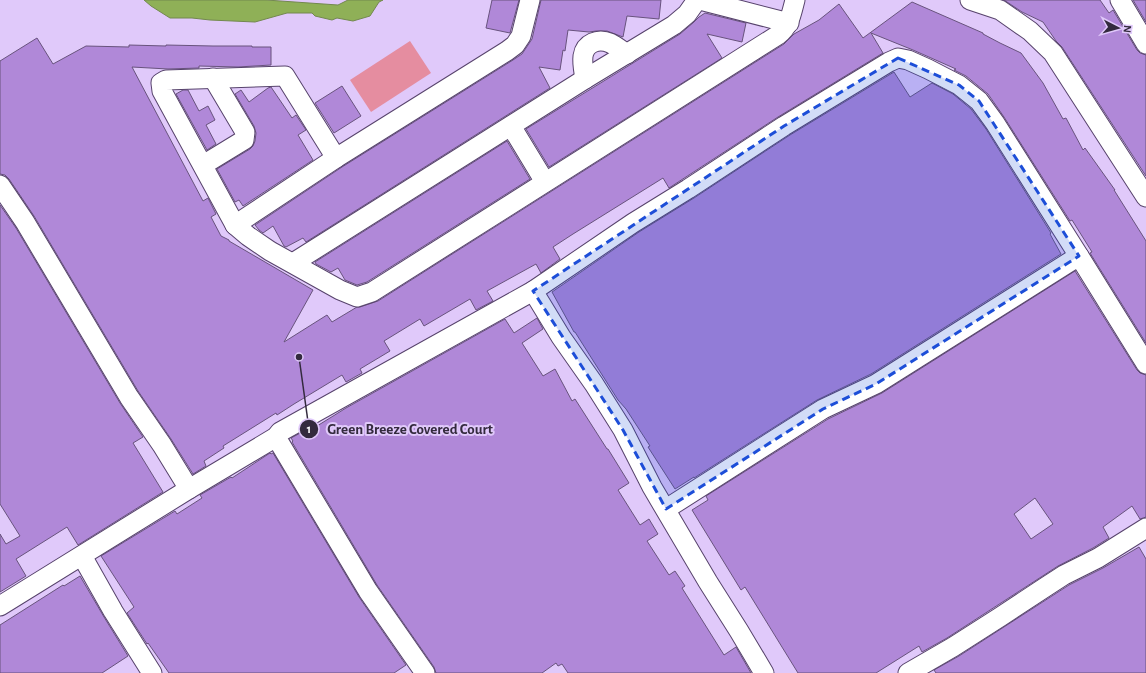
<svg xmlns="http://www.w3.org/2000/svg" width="1146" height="673" viewBox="0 0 1146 673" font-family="'Alegreya Sans',sans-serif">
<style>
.green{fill:#e58da0}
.water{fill:#8fb057;stroke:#73884f}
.building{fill:#b088d8;stroke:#68537d;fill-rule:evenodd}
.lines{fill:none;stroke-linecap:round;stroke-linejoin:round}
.minor-casing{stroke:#57436c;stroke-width:21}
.minor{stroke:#fff;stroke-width:19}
.marked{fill:#1d4ed8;fill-opacity:0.2;stroke:#1d4ed8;stroke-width:3;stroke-dasharray:8 5;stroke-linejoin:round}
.leader{fill:none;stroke:#332a3d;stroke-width:1.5}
.callout-dot{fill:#332a3d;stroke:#e0c9fa;stroke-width:1.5}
.mark-label{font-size:12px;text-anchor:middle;font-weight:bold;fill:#fff}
.callout-label{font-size:15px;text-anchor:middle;font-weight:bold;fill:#332a3d;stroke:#e0c9fa;stroke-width:4;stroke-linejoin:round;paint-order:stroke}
</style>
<rect width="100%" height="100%" fill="#e0c9fa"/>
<polygon class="green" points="410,41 431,73 371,112 350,80"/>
<polygon class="water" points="144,0 266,0 338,5 348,0 383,0 379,2 370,16 353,21 337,18 332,20 315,16 312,13 287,13 255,22 210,20 192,18 170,18 151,6"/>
<g class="building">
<polygon points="492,0 519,0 510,33 486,28"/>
<polygon points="541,0 661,0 659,19 627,16 623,37 607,31 596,31 589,32 568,30 565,51 563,50 560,70 539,67 550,88 306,242 303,238 286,247 284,246 273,226 263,233 259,230 255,225 342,167 513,60 522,54 532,39"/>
<polygon points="1004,0 1100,0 1109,13 1113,10 1137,50 1140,53 1146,55 1146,176 1062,47 1056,41 1043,22 1022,12"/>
<polygon points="1133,0 1146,0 1146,22"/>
<polygon points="912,2 983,33 983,34 1000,43 1021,53 1043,83 1063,119 1066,118 1083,150 1085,148 1115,190 1114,190 1146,241 1146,343 1090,253 1092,252 1072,220 1070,221 1004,117 988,94 966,76 954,70 956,69 913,50 871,33 883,53 778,117 669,188 663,178 573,234 553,247 560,259 541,273 536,264 487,291 493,301 476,310 470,299 424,326 420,319 384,341 390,351 360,369 362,373 346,382 342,375 294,404 277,415 276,413 223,446 224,448 204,461 206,466 193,474 171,439 138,391 34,216 9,179 5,175 0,174 0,61 37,38 53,64 86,46 129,47 129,45 166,46 166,45 213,46 252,46 252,47 271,47 271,65 238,67 199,66 199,68 168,69 132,67 203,201 208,198 216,214 211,217 221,236 229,240 229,241 313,290 284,342 327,315 332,322 357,307 360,307 378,301 784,44 794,34 819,20 839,4 863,38"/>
<polygon points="705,13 746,23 742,42 707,34 722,58 549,167 526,129 680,34 694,22 699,17"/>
<polygon points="894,72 910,97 932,83 953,94 971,109 986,129 1051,233 1050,234 1061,254 871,374 817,400 694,478 694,477 675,489 648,447 650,446 626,409 618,400 575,332 574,332 552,292 639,232 694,198 790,135"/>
<polygon points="342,86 361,116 334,133 315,103"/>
<polygon points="271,87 292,118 296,115 306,130 298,135 313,160 243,206 239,200 235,202 217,169 250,149 253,146 255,141 256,133 254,126 235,94 241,90 249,102 268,88"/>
<polygon points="183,90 188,90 199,111 208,106 215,120 206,125 216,144 207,150 176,94"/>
<polygon points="507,141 530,179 367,282 357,285 345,280 338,268 331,272 316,264 315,262"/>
<polygon points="0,205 16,228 120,403 143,437 133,443 163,492 78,545 67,527 16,559 26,576 0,592 0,534 6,544 20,536 0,504"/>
<path d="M1075,271l62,99 3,3 6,2v142l-6,2 -8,-13 -29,21 6,11 -16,10 -35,18 -111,72 -25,14 -3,-6 -43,27h-78l-53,-86 -4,3 -49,-80 16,-10 -2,-4 122,-77 54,-26zM1035,498l18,26 -22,15 -17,-25z"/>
<polygon points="537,318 543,329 522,343 543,376 555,369 572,401 575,399 607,449 608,449 629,483 618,490 640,525 649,519 658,534 647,541 669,575 675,571 685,586 682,588 724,655 736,647 751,673 568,673 562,664 558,666 556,663 542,673 436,673 434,667 377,585 292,442 293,441 291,438 308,429 309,431 346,408 505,319 514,333"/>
<polygon points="270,453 271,454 273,453 359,597 406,665 394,673 169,673 148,643 147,644 127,613 134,607 101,556 175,511 177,514 202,498 200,495 231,477 232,478"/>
<polygon points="1139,547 1146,559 1146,673 936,673 934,670 959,656 1069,585 1103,568"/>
<polygon points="80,576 104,617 128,656 102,673 0,673 0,625 63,585 64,586"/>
</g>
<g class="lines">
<g class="minor-casing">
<g id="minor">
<path d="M530,0l-9,36 -6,9 -8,6 -171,107 -51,-82 -119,4 -5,3 1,8 73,134 13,11 22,15 70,39 17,7 15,-5 406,-257c12,-10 13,-20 17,-35"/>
<polyline points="700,0 789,23"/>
<polyline points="970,0 1000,10 1030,31 1053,53 1146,197"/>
<polyline points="1120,0 1146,44"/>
<path d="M585,79c-1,-7 -3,-15 -2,-23 2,-13 15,-18 27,-13 6,3 11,7 17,11"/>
<polyline points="511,126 545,182"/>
<polyline points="203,165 244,140 245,132 213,78"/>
<polyline points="0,185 25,222 129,397 162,445 189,489"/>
<polyline points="235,225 336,158"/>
<polyline points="293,263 585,79 674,25 687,14 697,0"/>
<polyline points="533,291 561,337 594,384 623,430 652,487 708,582 739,631 764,673"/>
<polyline points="276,437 368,591 425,673"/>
<polyline points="666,509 823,409 876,384 1079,256"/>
<polyline points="82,556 113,611 152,673"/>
<polyline points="0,606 189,489 276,437 280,432 533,291 633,223 688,189 784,126 889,62 898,58 908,60 928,69 959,85 979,101 995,123 1079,256 1146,364"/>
<polyline points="908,673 953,647 1000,617 1044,588 1064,575 1098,558 1146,528"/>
</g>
</g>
<use href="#minor" class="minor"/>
</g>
<path class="marked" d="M898,58l61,27 20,16 100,155 -203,128 -53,25 -157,100 -43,-79 -90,-139 251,-165z"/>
<path class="leader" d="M299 357L309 429"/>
<g class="callout-dot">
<circle cx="299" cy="357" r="4"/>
<circle cx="309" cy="429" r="10"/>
</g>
<g class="mark-label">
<text x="309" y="433">1</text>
</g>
<g class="callout-label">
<text x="410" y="434">Green Breeze Covered Court</text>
</g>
<g transform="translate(1118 28) rotate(96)" stroke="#e0c9fa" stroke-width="3" paint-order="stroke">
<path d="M0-3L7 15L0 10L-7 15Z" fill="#332a3d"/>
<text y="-6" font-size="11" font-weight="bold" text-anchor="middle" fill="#332a3d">N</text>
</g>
</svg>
